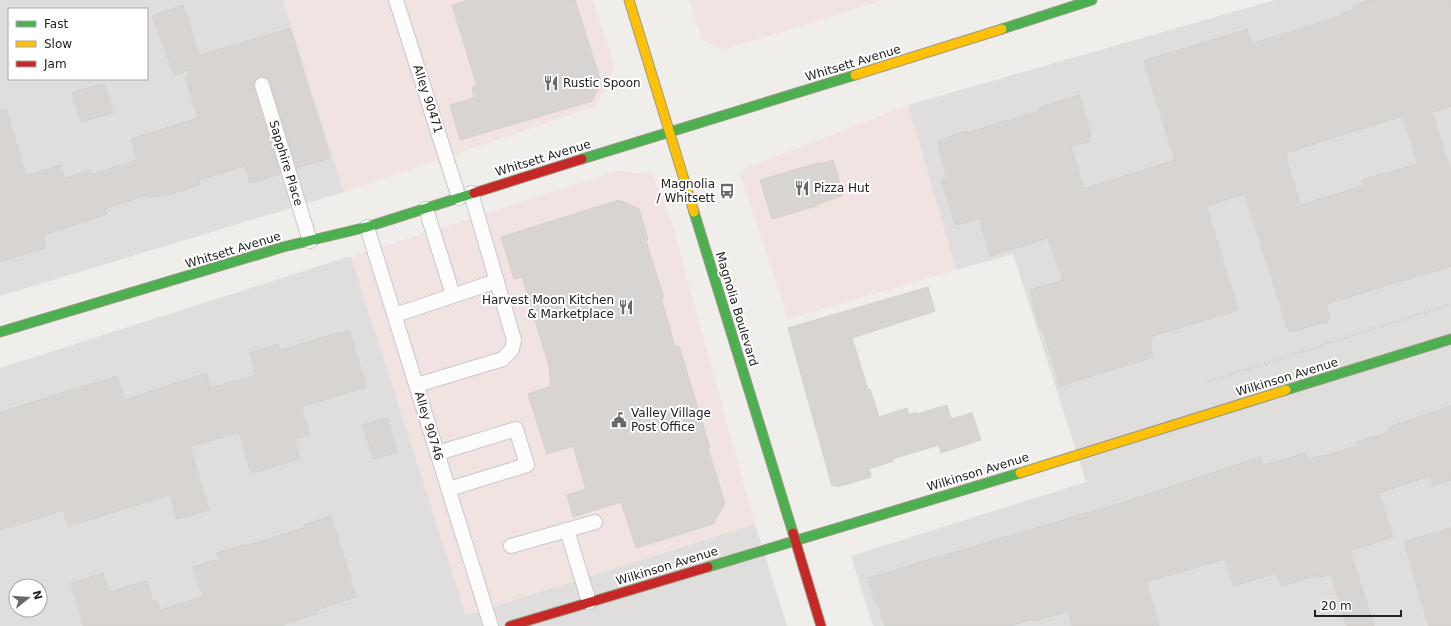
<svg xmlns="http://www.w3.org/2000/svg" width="1451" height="626" viewBox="0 0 1451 626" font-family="'DejaVu Sans',sans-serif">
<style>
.residential{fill:#dfdedc;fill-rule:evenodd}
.commercial{fill:#f1e3e1}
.building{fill:#d7d4d2;stroke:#d3d0cc;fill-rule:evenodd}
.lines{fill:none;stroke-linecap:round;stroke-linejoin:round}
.lane-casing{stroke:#c9c8c7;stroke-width:16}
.fast-casing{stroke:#999a82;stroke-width:11}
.slow-casing{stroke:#999a82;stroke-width:11}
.jam-casing{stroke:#999a82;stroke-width:11}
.path{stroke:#dccecd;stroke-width:2.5;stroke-dasharray:2 2;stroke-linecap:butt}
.lane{stroke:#fdfcfc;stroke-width:14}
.fast{stroke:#4caf50;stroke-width:9}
.slow{stroke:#ffc107;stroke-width:9}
.jam{stroke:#c62828;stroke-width:9}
.labels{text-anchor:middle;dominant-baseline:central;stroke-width:4;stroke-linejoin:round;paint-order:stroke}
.street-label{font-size:12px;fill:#222;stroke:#fff}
.poi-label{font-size:12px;fill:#222;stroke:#fff;text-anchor:start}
</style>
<rect width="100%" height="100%" fill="#f0eeeb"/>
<g class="residential">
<path d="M0,0h283l61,192 -344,104zM9,9h138v70h-138z"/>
<polygon points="1275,0 1451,0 1451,626 873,626 851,556 1086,482 1013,254 956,270 908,105"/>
<path d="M351,256l115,359 289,-91 32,102h-787v-258zM16,586h24v24h-24z"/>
</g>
<g class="commercial">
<polygon points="283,0 593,0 615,68 597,106 344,192"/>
<polygon points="689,0 884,0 723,50 702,40"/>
<polygon points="908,105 956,270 788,319 741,178 744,169"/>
<polygon points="617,171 652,174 670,217 755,524 466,615 351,257"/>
</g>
<g class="building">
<polygon points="468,0 575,0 601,82 592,101 460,140 450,105 474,98 472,87 477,86 452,5"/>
<path d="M1370,0h81v106l-19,6 19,61v93l-125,38 4,14 -3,2 1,2 -39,10 -44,-138 -39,12 32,104 -88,27 2,9h-2l3,11 -93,29 -18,-59 -2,1 -8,-27 2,-1 -4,-10 33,-10 -15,-42 -58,18 -11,-38 -23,7 -15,-45 6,-2 -9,-32 1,-1 -1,-4 28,-10 1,2 72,-22 -1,-3 41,-13 12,41 -3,1 1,4 -18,5 12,43 92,-29 -31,-99 103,-32 5,15 91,-29 -1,-2 12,-4 -1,-3zM1403,116l15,48 -56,16 1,6 -63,19 -14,-47h1l-2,-5z"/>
<polygon points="183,5 200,58 202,55 290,28 330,158 297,168 270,82 268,79 264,77 259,77 254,83 254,88 280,174 250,183 245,166 199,180 200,185 159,197 158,195 148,198 147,195 105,209 107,214 44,235 45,241 43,242 45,248 0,262 0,111 6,110 26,176 60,165 65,179 90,170 91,175 137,160 131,139 198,118 186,79 192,69 174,75 153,16"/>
<polygon points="105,83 113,113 81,122 72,93"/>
<polygon points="833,160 843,195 816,205 816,206 772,219 760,180 821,162 821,164"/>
<polygon points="619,200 639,209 648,240 646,241 664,298 661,298 675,347 679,346 710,448 708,449 725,503 713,524 636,548 621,502 573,517 567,495 586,489 573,446 547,454 528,394 551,386 549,366 522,277 514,279 501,237"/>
<polygon points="928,287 935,311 852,338 868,390 870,389 879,417 907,408 909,415 916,412 917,414 947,405 951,419 972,413 981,440 941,453 939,445 892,459 893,461 869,469 871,477 837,487 837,485 832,486 788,328"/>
<polygon points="349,330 366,387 301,407 310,435 294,439 300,459 251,473 239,432 190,447 209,510 177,519 170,495 68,526 63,510 0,530 0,412 117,376 124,400 206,373 210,388 256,375 250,353 278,344 280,350"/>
<polygon points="1451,406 1451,480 1433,486 1430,476 1379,493 1393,537 1350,551 1374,626 1347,626 1331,574 1318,578 1317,575 1281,586 1277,573 1234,586 1225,559 1146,582 1159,626 1072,626 1069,611 1034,621 1034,619 1010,626 885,626 878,602 875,602 868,578 1147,495 1261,457 1263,465 1306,453 1308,460 1323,455 1323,456 1357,446 1358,441 1387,433 1386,431 1391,430 1389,427"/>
<polygon points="387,418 397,452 373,459 363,425"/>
<polygon points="331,516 356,597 317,610 318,613 279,626 84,626 71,583 103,573 109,592 147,581 153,602 157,600 160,610 203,597 193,567 220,559 217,553 245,544 245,546 306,527 306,524"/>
<polygon points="1451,528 1451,626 1429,626 1404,542"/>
</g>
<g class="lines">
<g class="lane-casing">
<g id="lane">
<polyline points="396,0 459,198"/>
<polyline points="262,85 310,241"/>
<polyline points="426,209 453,295"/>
<polyline points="367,227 491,626"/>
<polyline points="395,315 497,281"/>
<polyline points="417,385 503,359 512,349 514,340 471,193"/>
<polyline points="438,453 516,429 527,465 449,489"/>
<polyline points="567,530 595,522"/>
<polyline points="511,546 567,530 589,602"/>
</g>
</g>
<g class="fast-casing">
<g id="fast">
<polyline points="1002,29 1092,0"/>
<polyline points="582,159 855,75"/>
<polyline points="694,212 793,533"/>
<polyline points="0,332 283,247 367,227 474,193"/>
<polyline points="1286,390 1451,339"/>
<polyline points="708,567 1020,473"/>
</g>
</g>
<g class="slow-casing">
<g id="slow">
<polyline points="629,0 694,212"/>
<polyline points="855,75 1002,29"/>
<polyline points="1020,473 1286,390"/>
</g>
</g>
<g class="jam-casing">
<g id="jam">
<polyline points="474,193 582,159"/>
<polyline points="793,533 821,626"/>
<polyline points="510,626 708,567"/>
</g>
</g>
<polyline class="path" points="1207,382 1451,304"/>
<use href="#lane" class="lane"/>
<use href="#fast" class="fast"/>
<use href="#slow" class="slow"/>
<use href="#jam" class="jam"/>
</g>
<defs>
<g id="restaurant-bare" transform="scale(1.2)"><path d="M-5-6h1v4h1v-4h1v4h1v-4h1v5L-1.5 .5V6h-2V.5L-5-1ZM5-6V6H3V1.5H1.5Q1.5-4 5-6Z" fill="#6a6968" stroke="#fff" stroke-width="2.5" paint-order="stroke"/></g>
<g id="bus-bare" transform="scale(1.2)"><path d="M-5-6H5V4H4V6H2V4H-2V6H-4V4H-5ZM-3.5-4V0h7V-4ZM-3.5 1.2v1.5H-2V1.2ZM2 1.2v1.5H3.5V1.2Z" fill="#6a6968" stroke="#fff" stroke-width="2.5" paint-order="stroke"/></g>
<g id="civic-bare" transform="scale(1.2)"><path d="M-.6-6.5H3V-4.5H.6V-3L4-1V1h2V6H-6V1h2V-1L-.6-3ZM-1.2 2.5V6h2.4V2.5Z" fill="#6a6968" stroke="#fff" stroke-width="2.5" paint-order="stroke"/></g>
</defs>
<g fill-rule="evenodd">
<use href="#restaurant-bare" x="551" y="83"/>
<use href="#restaurant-bare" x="802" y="188"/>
<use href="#bus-bare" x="727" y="191"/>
<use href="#restaurant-bare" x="626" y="307"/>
<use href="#civic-bare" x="619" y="420"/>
</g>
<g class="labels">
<g class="street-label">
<text transform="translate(853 63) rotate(-17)">Whitsett Avenue</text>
<text transform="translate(428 99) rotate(72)">Alley 90471</text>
<text transform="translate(543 158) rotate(-17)">Whitsett Avenue</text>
<text transform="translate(286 163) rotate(73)">Sapphire Place</text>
<text transform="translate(233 250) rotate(-17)">Whitsett Avenue</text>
<text transform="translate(737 309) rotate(73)">Magnolia Boulevard</text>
<text transform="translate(1287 377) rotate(-17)">Wilkinson Avenue</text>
<text transform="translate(429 426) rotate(73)">Alley 90746</text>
<text transform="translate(978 472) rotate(-17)">Wilkinson Avenue</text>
<text transform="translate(667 566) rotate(-17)">Wilkinson Avenue</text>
</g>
<g class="poi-label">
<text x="563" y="83">Rustic Spoon</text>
<text x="715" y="184" text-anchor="end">Magnolia<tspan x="715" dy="14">/ Whitsett</tspan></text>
<text x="814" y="188">Pizza Hut</text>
<text x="614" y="300" text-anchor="end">Harvest Moon Kitchen<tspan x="614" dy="14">&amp; Marketplace</tspan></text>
<text x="631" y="413">Valley Village<tspan x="631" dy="14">Post Office</tspan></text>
</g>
</g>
<rect x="8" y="8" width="140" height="72" fill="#ffffff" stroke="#a7a7a7"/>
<rect x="16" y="21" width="20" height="6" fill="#4caf50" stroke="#a7a7a7"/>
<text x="44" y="28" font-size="12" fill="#222222">Fast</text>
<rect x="16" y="41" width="20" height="6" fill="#ffc107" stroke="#a7a7a7"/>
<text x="44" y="48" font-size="12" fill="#222222">Slow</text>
<rect x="16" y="61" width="20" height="6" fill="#c62828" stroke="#a7a7a7"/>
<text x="44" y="68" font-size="12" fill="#222222">Jam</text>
<g transform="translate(28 598) rotate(73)"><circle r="19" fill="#ffffff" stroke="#a7a7a7"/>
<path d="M0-3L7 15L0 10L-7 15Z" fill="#6a6968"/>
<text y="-6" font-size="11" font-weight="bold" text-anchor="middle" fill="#222222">N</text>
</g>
<path d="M1315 610v6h86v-6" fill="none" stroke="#222222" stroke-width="2"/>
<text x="1321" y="610" font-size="12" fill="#222222" stroke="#ffffff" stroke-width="3" paint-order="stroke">20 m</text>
</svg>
